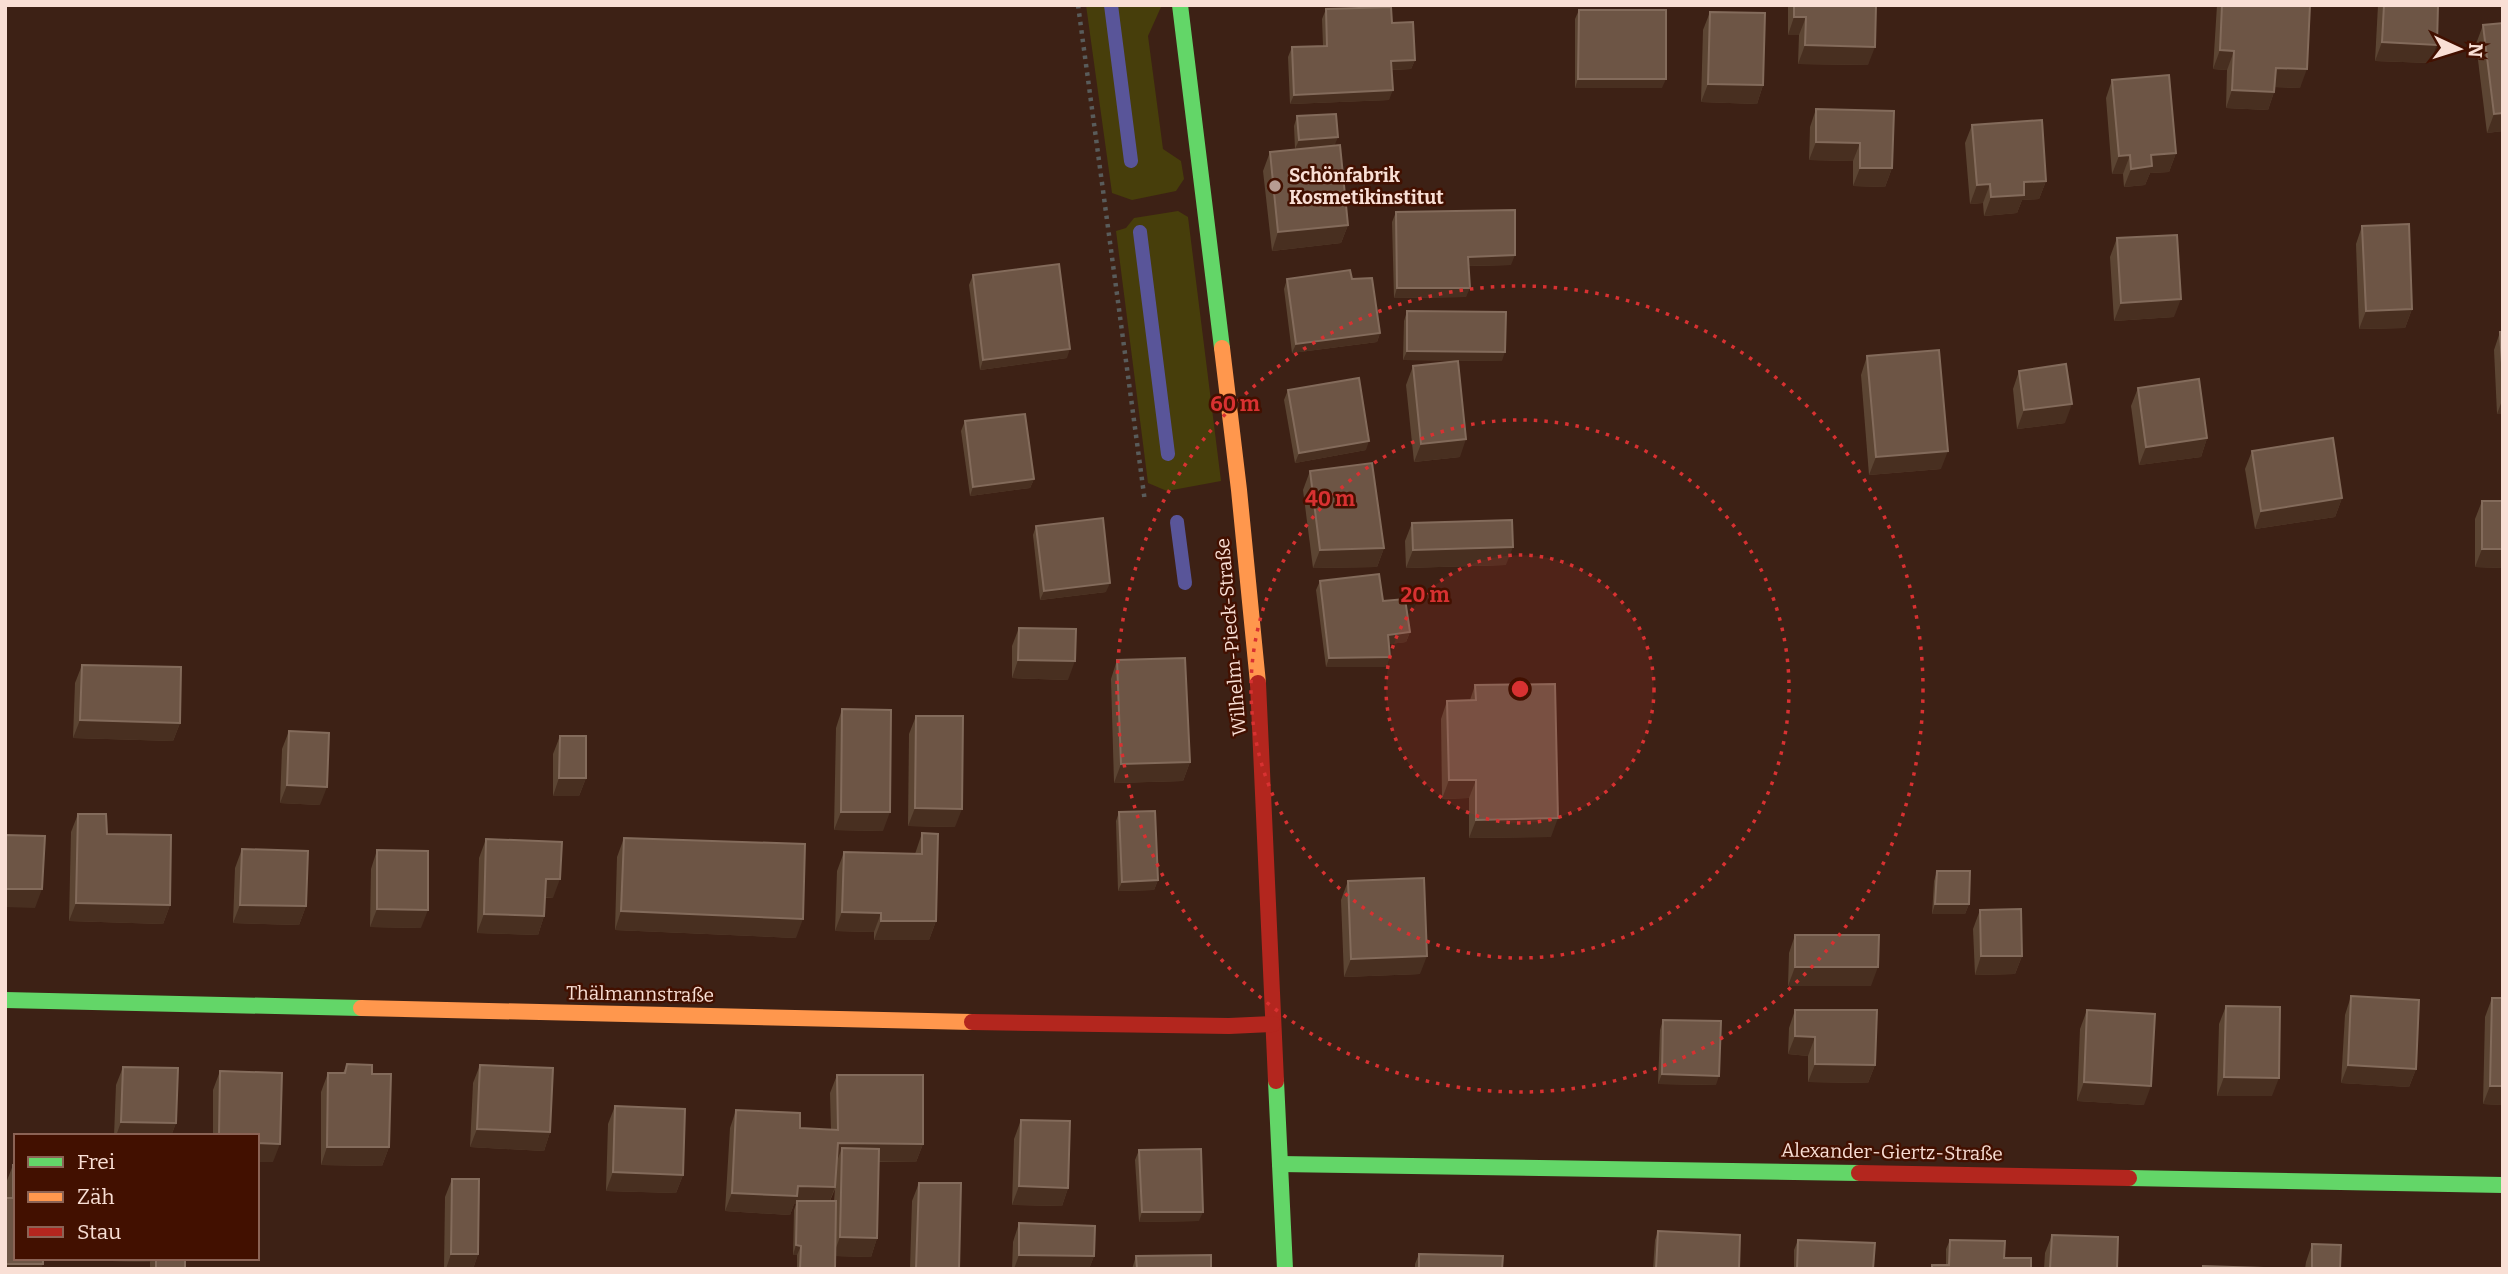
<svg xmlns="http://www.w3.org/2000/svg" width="2508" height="1274" viewBox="0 0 2508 1274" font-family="Bitter,serif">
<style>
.green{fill:#473e0b}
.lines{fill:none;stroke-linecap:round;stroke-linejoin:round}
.stream{stroke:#595599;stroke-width:14}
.path{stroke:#595c5b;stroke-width:4.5;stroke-dasharray:3.5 5;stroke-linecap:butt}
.fast{stroke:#63d668;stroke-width:16}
.slow{stroke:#ff974d;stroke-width:16}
.jam{stroke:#b3261e;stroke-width:16}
.wall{fill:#5c4533;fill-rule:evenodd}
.shaded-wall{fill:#482f20}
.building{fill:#6d5545;stroke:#836b5b;stroke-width:2}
.ring{fill:none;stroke:#d83131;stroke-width:3.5;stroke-dasharray:3.5 7}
.poi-dot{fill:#b79c92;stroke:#421000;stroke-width:2.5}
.labels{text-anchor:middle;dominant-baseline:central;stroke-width:5;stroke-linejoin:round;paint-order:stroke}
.poi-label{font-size:19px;font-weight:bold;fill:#f9dfd5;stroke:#421000;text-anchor:start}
.street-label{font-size:19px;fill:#f9dfd5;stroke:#421000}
.centre{fill:#d83131;stroke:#421000;stroke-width:3.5}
.ring-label{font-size:21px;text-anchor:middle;font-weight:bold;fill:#d83131;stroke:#421000;stroke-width:5;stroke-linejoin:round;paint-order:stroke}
</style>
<rect width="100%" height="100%" fill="#3d2115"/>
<g class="green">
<polygon points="1086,5 1159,5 1161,7 1148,36 1163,149 1181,161 1184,179 1176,191 1132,200 1112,193"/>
<polygon points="1178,211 1188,217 1221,481 1167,491 1148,483 1116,231 1126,228 1134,218"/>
</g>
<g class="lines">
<g class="stream">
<polyline points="1111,5 1131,161"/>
<polyline points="1140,232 1168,454"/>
<polyline points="1177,522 1185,583"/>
</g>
<polyline class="path" points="1078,5 1145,502"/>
<g class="fast">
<polyline points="1180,5 1222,348"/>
<polyline points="5,1000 361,1008"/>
<polyline points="1276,1081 1285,1269"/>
<polyline points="1280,1164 1859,1173"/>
<polyline points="2129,1178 2503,1185"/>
</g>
<g class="slow">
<polyline points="1222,348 1239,490 1258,683"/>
<polyline points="361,1008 972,1022"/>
</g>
<g class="jam">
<polyline points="1258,683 1276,1081"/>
<polyline points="972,1022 1229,1026 1273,1024"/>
<polyline points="1859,1173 2129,1178"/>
</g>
</g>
<g class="wall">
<polygon points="1788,5 1876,5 1868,65 1798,64 1799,35 1788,35"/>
<polygon points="2217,5 2310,5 2300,88 2275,87 2274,92 2268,110 2226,108 2227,70 2213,69"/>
<polygon points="2378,5 2438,5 2430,63 2375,61"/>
<polygon points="1326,9 1392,23 1415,60 1411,69 1392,70 1389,100 1290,104 1288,57 1292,47 1323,46 1322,19"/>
<polygon points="1579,10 1662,88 1575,88 1575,19"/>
<polygon points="1710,12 1763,85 1757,104 1701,102 1703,30"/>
<polygon points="2503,23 2503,131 2487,133 2476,44 2483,25"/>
<polygon points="2112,80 2176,153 2169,172 2150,173 2145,185 2124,187 2123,174 2112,174 2106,98"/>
<polygon points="1816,109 1892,168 1885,187 1853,186 1853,161 1809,160 1810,127"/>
<polygon points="1297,116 1335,145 1348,225 1341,243 1272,251 1263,171 1270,152 1295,149 1294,126"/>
<polygon points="1972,125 2046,181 2039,199 2022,200 2017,213 1984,216 1983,203 1970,204 1965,143"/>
<polygon points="1396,212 1511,265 1469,266 1466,297 1394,298 1392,222"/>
<polygon points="2362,226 2412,309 2405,328 2359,329 2356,244"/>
<polygon points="2117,238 2174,317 2114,321 2110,257"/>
<polygon points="973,275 1067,358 980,370 969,285"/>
<polygon points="1287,279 1352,279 1380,333 1377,342 1292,353 1284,289"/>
<polygon points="1407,311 1502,361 1403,360 1404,321"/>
<polygon points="2500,332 2503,332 2503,414 2497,414 2494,350"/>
<polygon points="1867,356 1941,469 1869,475 1861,375"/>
<polygon points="1413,366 1460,457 1414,462 1406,385"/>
<polygon points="2019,371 2065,423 2017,429 2013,389"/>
<polygon points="2138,388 2207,438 2201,457 2139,465 2131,406"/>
<polygon points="1288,390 1366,450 1295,463 1284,400"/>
<polygon points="965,421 1034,479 1030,488 970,496 961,431"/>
<polygon points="2252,451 2342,498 2335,517 2255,529 2245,469"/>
<polygon points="1310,471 1384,548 1377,567 1313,568 1303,490"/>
<polygon points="2482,501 2503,501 2503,568 2475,567 2475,519"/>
<polygon points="1412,523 1506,565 1406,568 1405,541"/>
<polygon points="1036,526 1106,592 1040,600 1033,535"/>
<polygon points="1320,581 1383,601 1410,632 1406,642 1389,644 1387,667 1326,667 1316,590"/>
<polygon points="1019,628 1068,680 1012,678 1012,646"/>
<polygon points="1117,660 1190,762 1183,781 1114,783 1111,679"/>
<polygon points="82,665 180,723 173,741 73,738 75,683"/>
<polygon points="1475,685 1551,837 1469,838 1469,798 1442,799 1441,719 1447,701 1470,700"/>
<polygon points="842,709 883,831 834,830 836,728"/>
<polygon points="916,716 955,827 908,826 909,734"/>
<polygon points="289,731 320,805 280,803 282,749"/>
<polygon points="560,736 586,778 579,796 553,796 553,754"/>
<polygon points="1119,812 1158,880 1154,890 1118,891 1116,821"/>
<polygon points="78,814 107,834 170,905 163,924 69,921 71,832"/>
<polygon points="922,833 936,921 929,940 874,940 874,932 835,931 837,871 844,852 915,854"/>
<polygon points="624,838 796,938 615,930 617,857"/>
<polygon points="486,839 553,898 545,898 544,916 538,935 477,933 479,858"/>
<polygon points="242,849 306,906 299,925 233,923 235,868"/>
<polygon points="377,850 421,928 370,927 371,869"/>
<polygon points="1937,871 1969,904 1965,914 1932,914 1934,881"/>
<polygon points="1348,881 1420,974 1344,977 1341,900"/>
<polygon points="1980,910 2022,956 2015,974 1975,975 1973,929"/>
<polygon points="1795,935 1871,986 1788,986 1789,953"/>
<polygon points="2351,996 2416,1069 2409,1087 2341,1083 2345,1015"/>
<polygon points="2492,998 2503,998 2503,1105 2483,1104 2485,1017"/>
<polygon points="2226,1006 2272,1096 2217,1096 2219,1024"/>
<polygon points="1795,1010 1875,1065 1868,1083 1808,1082 1808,1056 1788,1054 1789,1028"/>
<polygon points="2087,1010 2144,1105 2077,1101 2080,1029"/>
<polygon points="1663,1020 1716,1085 1658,1084 1660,1030"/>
<polygon points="347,1064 372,1074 389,1147 382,1166 321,1165 321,1092 328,1073 343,1073"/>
<polygon points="480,1065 550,1132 544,1151 470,1147 473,1083"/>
<polygon points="123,1067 176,1123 171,1136 114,1136 116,1085"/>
<polygon points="220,1071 273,1162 257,1162 257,1136 213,1136 213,1090"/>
<path d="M837,1075l86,69 -7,18h-37l-2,76 -6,19 -36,-1v13h-38v-14h-4l1,-45 2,-6h-2l-4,11 -65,-4 5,-83 6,-18 64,18 31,2 -1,-37zM835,1189l-1,12h-4z"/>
<polygon points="615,1106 683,1175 676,1193 606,1191 608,1124"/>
<polygon points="1021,1120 1068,1188 1062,1206 1012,1205 1014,1139"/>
<polygon points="1139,1150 1199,1221 1139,1222 1135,1160"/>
<polygon points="13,1165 43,1264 6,1198 6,1183"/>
<polygon points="452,1179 478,1254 473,1269 444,1269 445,1197"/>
<polygon points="919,1183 959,1269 910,1269 912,1201"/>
<polygon points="1019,1223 1094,1256 1089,1269 1012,1269 1013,1242"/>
<polygon points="1658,1231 1739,1269 1653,1269 1655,1240"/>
<polygon points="2052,1235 2117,1269 2044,1269 2045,1253"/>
<polygon points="1798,1240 1873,1269 1794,1269 1794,1250"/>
<polygon points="1950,1240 2004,1258 2031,1269 1931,1269 1932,1265 1946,1265 1946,1249"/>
<polygon points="2312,1244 2340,1269 2305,1269 2306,1262"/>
<polygon points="1419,1254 1502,1269 1415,1269 1415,1264"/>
<polygon points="1136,1256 1137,1269 1132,1269"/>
<polygon points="111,1258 185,1258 185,1269 150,1269 150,1262 111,1261"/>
</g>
<g class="shaded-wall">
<polygon points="1794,17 1806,17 1799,35 1788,35"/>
<polygon points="2382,42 2437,45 2430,63 2375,61"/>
<polygon points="1805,45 1875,47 1868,65 1798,64"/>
<polygon points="2220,50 2234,51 2227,70 2213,69"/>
<polygon points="1415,60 1411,69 1388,70 1391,61"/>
<polygon points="2276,68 2307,69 2300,88 2269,87"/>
<polygon points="1578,79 1666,79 1662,88 1575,88"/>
<polygon points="1708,84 1763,85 1757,104 1701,102"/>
<polygon points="1393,90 1389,100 1290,104 1294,95"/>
<polygon points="2232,90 2274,92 2268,110 2226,108"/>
<polygon points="2503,113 2503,131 2487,133 2494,114"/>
<polygon points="1338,137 1334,147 1295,149 1299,140"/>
<polygon points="1816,142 1860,143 1853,161 1809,160"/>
<polygon points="2176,153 2169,172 2150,173 2145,185 2124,187 2131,169 2151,155"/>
<polygon points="2130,155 2123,174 2112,174 2119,156"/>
<polygon points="1860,168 1892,168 1885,187 1853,186"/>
<polygon points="2046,181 2039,199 2022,200 2017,213 1984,216 1991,197 2024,182"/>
<polygon points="1990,184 1983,203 1970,204 1977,185"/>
<polygon points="1348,225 1341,243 1272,251 1278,232"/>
<polygon points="1515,255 1511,265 1465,266 1468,257"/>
<polygon points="1397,288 1470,288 1466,297 1394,298"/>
<polygon points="2181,299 2174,317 2114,321 2121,303"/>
<polygon points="2412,309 2405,328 2359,329 2366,311"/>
<polygon points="1380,333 1377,342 1292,353 1296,344"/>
<polygon points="1070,349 1067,358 980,370 983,360"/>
<polygon points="1407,351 1505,352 1502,361 1403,360"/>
<polygon points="2503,398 2503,414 2497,414"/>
<polygon points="2072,404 2065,423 2017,429 2024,410"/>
<polygon points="2207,438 2201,457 2139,465 2146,447"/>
<polygon points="1466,439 1460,457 1414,462 1421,444"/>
<polygon points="1369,441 1366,450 1295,463 1299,453"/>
<polygon points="1948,451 1941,469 1869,475 1876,457"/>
<polygon points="1034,479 1030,488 970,496 973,487"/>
<polygon points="2342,498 2335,517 2255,529 2261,511"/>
<polygon points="1513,547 1506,565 1406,568 1413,550"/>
<polygon points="1384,548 1377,567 1313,568 1320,550"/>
<polygon points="2482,549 2503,549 2503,568 2475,567"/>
<polygon points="1110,583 1106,592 1040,600 1044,591"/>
<polygon points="1410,632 1406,642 1384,645 1388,635"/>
<polygon points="1390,657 1387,667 1326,667 1329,658"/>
<polygon points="1018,660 1075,661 1068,680 1012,678"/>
<polygon points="80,720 180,723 173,741 73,738"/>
<polygon points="1190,762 1183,781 1114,783 1121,764"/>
<polygon points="559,778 586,778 579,796 553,796"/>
<polygon points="1449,780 1476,780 1469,798 1442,799"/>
<polygon points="287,785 327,787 320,805 280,803"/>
<polygon points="915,808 962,809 955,827 908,826"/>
<polygon points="841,812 890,812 883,831 834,830"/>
<polygon points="1558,818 1551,837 1469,838 1476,820"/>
<polygon points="546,879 560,879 553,898 539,897"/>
<polygon points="1158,880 1154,890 1118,891 1122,882"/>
<polygon points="5,889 42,889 35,908 5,907"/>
<polygon points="76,903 170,905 163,924 69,921"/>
<polygon points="1935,904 1969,904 1965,914 1932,914"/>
<polygon points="240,905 306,906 299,925 233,923"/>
<polygon points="377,909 428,910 421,928 370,927"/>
<polygon points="621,911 803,919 796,938 615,930"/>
<polygon points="842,912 881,913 874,932 835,931"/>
<polygon points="484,914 544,916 538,935 477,933"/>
<polygon points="881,921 936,921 929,940 874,940"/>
<polygon points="1427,956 1420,974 1344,977 1351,959"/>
<polygon points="1981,956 2022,956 2015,974 1975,975"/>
<polygon points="1795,967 1878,967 1871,986 1788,986"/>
<polygon points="1795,1036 1815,1037 1808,1056 1788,1054"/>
<polygon points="1815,1064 1875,1065 1868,1083 1808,1082"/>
<polygon points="2348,1065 2416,1069 2409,1087 2341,1083"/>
<polygon points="1662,1074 1719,1076 1716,1085 1658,1084"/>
<polygon points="2224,1077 2279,1078 2272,1096 2217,1096"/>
<polygon points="2084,1082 2151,1086 2144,1105 2077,1101"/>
<polygon points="2490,1086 2503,1086 2503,1105 2483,1104"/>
<polygon points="121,1122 176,1123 171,1136 116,1136"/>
<polygon points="477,1129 550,1132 544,1151 470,1147"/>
<polygon points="257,1143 280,1144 273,1162 257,1162"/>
<polygon points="838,1143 923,1144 916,1162 841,1161 842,1148 837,1161"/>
<polygon points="327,1147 389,1147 382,1166 321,1165"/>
<polygon points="613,1172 683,1175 676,1193 606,1191"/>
<polygon points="798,1186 835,1187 828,1206 797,1201 796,1204 794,1204 790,1215 725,1211 732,1193"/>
<polygon points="1019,1186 1068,1188 1062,1206 1012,1205"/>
<polygon points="1142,1212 1203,1212 1199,1221 1139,1222"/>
<polygon points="840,1237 877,1238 871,1257 833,1256"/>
<polygon points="796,1245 801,1246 797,1255 793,1255"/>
<polygon points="451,1254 478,1254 473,1269 446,1269"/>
<polygon points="1019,1255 1094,1256 1089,1269 1014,1269"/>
<polygon points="112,1258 151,1258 150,1262 111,1261"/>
<polygon points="5,1264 43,1264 41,1269 5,1269"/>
</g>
<g class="building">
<polygon points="1794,5 1876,5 1875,47 1805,45 1806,17 1794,17"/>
<polygon points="2222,5 2310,5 2307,69 2276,68 2274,92 2232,90 2234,51 2220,50"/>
<polygon points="2384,5 2438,5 2437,45 2382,42"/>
<polygon points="1391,7 1392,23 1413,22 1415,60 1391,61 1393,90 1294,95 1292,47 1327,46 1326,9"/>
<polygon points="1579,10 1666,10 1666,79 1578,79"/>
<polygon points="1710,12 1765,13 1763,85 1708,84"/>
<polygon points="2503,23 2503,113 2494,114 2483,25"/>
<polygon points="2169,75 2176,153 2151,155 2152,166 2131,169 2130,155 2119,156 2112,80"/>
<polygon points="1816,109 1894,111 1892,168 1860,168 1860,143 1816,142"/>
<polygon points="1336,114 1338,137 1299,140 1297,116"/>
<polygon points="2042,120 2046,181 2024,182 2024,195 1991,197 1990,184 1977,185 1972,125"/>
<polygon points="1340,145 1348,225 1278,232 1270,152"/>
<polygon points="1515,210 1515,255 1468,257 1470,288 1397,288 1396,212"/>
<polygon points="2409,224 2412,309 2366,311 2362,226"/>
<polygon points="2177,235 2181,299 2121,303 2117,238"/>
<polygon points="1059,264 1070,349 983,360 973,275"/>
<polygon points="1350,270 1352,279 1372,278 1380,333 1296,344 1287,279"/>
<polygon points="1407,311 1506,312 1505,352 1407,351"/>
<polygon points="2500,332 2503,332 2503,379"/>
<polygon points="1939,350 1948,451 1876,457 1867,356"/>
<polygon points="1458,361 1466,439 1421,444 1413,366"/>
<polygon points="2066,364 2072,404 2024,410 2019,371"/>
<polygon points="1359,378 1369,441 1299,453 1288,390"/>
<polygon points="2199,379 2207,438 2146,447 2138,388"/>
<polygon points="1025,414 1034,479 973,487 965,421"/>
<polygon points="2333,438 2342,498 2261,511 2252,451"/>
<polygon points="1372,463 1384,548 1320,550 1310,471"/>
<rect x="2482" y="501" width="21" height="48"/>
<polygon points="1103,518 1110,583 1044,591 1036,526"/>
<polygon points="1512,520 1513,547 1413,550 1412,523"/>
<polygon points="1379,574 1383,601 1405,599 1410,632 1388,635 1390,657 1329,658 1320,581"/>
<polygon points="1019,628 1076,629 1075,661 1018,660"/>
<polygon points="1185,658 1190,762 1121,764 1117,660"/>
<polygon points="82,665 181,667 180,723 80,720"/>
<polygon points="1555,684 1558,818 1476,820 1476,780 1449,780 1447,701 1476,700 1475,685"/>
<polygon points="842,709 891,710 890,812 841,812"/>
<polygon points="916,716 963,716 962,809 915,808"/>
<polygon points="289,731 329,733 327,787 287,785"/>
<polygon points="560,736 586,736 586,778 559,778"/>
<polygon points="1155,811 1158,880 1122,882 1119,812"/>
<polygon points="78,814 106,814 107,834 171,835 170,905 76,903"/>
<polygon points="922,833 938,834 936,921 881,921 881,913 842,912 844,852 922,854"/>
<polygon points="5,835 45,836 42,889 5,889"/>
<polygon points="624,838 805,844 803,919 621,911"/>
<polygon points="486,839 562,842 560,879 546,879 544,916 484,914"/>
<polygon points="242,849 308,851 306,906 240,905"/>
<polygon points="377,850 428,851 428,910 377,909"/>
<polygon points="1937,871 1970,871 1969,904 1935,904"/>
<polygon points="1424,878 1427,956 1351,959 1348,881"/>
<polygon points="2021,909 2022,956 1981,956 1980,910"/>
<polygon points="1795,935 1879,935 1878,967 1795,967"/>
<polygon points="2351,996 2419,1000 2416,1069 2348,1065"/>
<polygon points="2492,998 2503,998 2503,1086 2490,1086"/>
<polygon points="2226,1006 2280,1007 2279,1078 2224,1077"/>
<polygon points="1795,1010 1877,1010 1875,1065 1815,1064 1815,1037 1795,1036"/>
<polygon points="2087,1010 2155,1014 2151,1086 2084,1082"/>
<polygon points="1663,1020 1721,1021 1719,1076 1662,1074"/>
<polygon points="347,1064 372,1065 372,1074 391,1074 389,1147 327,1147 328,1073 345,1073"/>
<polygon points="480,1065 553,1068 550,1132 477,1129"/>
<polygon points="123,1067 178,1068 176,1123 121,1122"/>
<polygon points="220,1071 282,1073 280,1144 257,1143 257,1136 219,1136"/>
<polygon points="837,1075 923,1075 923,1144 838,1143 835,1187 798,1186 797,1196 732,1193 736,1110 800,1113 800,1128 838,1130"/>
<polygon points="615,1106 685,1109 683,1175 613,1172"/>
<polygon points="1021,1120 1070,1121 1068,1188 1019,1186"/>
<polygon points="842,1148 879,1149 877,1238 840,1237"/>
<polygon points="1201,1149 1203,1212 1142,1212 1139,1150"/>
<polygon points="13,1165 16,1165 16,1258 43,1258 43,1264 5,1264 5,1198 13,1198"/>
<polygon points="452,1179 479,1179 478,1254 451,1254"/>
<polygon points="919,1183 961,1183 959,1269 916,1269"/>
<polygon points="797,1201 836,1201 835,1269 800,1269 801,1246 796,1245"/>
<polygon points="1019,1223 1095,1226 1094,1256 1019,1255"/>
<polygon points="1658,1231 1740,1235 1739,1269 1656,1269"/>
<polygon points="2052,1235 2118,1237 2117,1269 2050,1269"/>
<polygon points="1798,1240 1875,1243 1873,1269 1797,1269"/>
<polygon points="1950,1240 2005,1241 2004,1258 2031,1258 2031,1269 1932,1269 1932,1265 1949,1265"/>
<polygon points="2312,1244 2341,1245 2340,1269 2312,1269"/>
<polygon points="1419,1254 1503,1256 1502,1269 1419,1269"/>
<polygon points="1211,1255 1211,1269 1137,1269 1136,1256"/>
<rect x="156" y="1258" width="29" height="11"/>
<polygon points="2203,1266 2263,1268 2263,1269 2203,1269"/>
</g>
<circle cx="1520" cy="689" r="134" fill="#d83131" fill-opacity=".12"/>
<g class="ring">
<circle cx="1520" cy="689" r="134"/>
<circle cx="1520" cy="689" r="269"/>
<circle cx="1520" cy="689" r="403"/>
</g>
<circle class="poi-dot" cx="1275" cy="186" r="7"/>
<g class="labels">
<g class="poi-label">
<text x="1289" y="175">Schönfabrik<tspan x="1289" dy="22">Kosmetikinstitut</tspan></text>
</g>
<g class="street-label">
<text transform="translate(1231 637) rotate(-95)">Wilhelm-Pieck-Straße</text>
<text transform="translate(640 994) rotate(1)">Thälmannstraße</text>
<text transform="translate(1892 1152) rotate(1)">Alexander-Giertz-Straße</text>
</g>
</g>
<circle cx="1520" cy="689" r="10" class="centre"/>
<g class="ring-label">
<text x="1235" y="411">60 m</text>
<text x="1330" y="506">40 m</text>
<text x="1425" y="602">20 m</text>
</g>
<rect width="2508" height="1274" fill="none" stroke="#f9dfd5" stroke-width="14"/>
<rect x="14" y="1134" width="245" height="126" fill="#421000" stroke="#8b6355" stroke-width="2"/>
<rect x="28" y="1157" width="35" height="10" fill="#63d668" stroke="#8b6355" stroke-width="2"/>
<text x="77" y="1169" font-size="21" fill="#f9dfd5">Frei</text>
<rect x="28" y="1192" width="35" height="10" fill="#ff974d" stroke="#8b6355" stroke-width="2"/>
<text x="77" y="1204" font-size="21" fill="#f9dfd5">Zäh</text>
<rect x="28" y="1227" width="35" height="10" fill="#b3261e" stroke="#8b6355" stroke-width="2"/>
<text x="77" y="1239" font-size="21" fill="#f9dfd5">Stau</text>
<g transform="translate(2459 49) rotate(94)" stroke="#421000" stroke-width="5" paint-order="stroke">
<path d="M0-5L12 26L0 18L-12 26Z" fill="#f9dfd5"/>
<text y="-10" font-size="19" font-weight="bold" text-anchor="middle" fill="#f9dfd5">N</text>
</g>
</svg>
